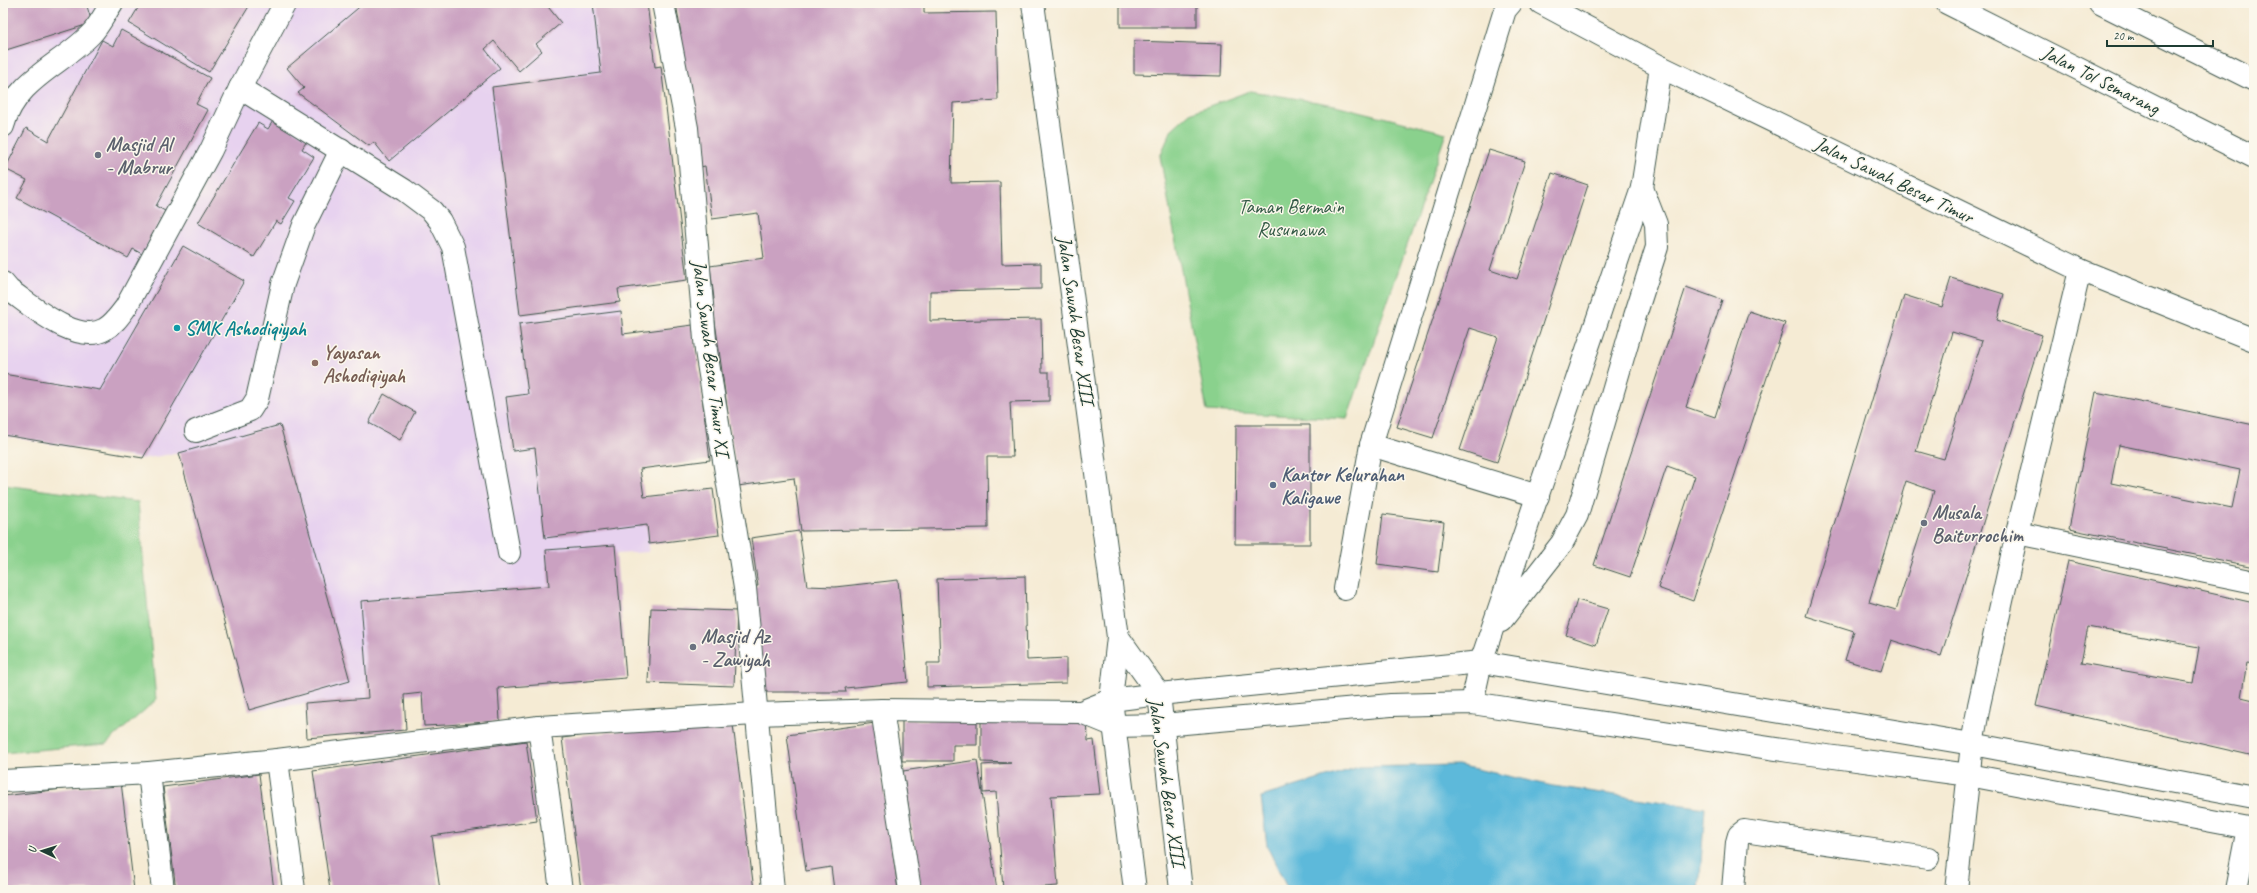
<svg xmlns="http://www.w3.org/2000/svg" width="2257" height="893" viewBox="0 0 2257 893" font-family="Caveat,sans-serif">
<style>
.built{fill:#e7d2ef}
.green{fill:#8ad18d;stroke:#548760}
.water{fill:#5db9da;stroke:#3e7b87}
.building{fill:#caa1c1;fill-rule:evenodd}
.lines{fill:none;stroke-linecap:round;stroke-linejoin:round}
.minor-casing{stroke:#3f574c;stroke-width:24}
.highway-casing{stroke:#3f574c;stroke-width:24}
.minor{stroke:#fff;stroke-width:22}
.highway{stroke:#fff;stroke-width:22}
.worship-dot{fill:#6b7280;stroke:#fbf7ec;stroke-width:1.5}
.culture-dot{fill:#0f9aa8;stroke:#fbf7ec;stroke-width:1.5}
.education-dot{fill:#8d6e63;stroke:#fbf7ec;stroke-width:1.5}
.service-dot{fill:#5c6f8a;stroke:#fbf7ec;stroke-width:1.5}
.labels{text-anchor:middle;dominant-baseline:central;stroke-width:3;stroke-linejoin:round;paint-order:stroke}
.street-label{font-size:20px;fill:#1f3d34;stroke:#fbf7ec}
.worship-label{font-size:20px;font-weight:bold;fill:#5b616d;stroke:#fbf7ec;text-anchor:start}
.park-label{font-size:20px;fill:#345b46;stroke:#fbf7ec}
.culture-label{font-size:20px;font-weight:bold;fill:#0d838f;stroke:#fbf7ec;text-anchor:start}
.education-label{font-size:20px;font-weight:bold;fill:#785e54;stroke:#fbf7ec;text-anchor:start}
.service-label{font-size:20px;font-weight:bold;fill:#4e5e75;stroke:#fbf7ec;text-anchor:start}
</style>
<rect width="100%" height="100%" fill="#fbf7ec"/>
<filter id="ink" filterUnits="userSpaceOnUse"><feTurbulence type="fractalNoise" baseFrequency=".025" numOctaves="2"/><feDisplacementMap in="SourceGraphic" scale="8" xChannelSelector="R" yChannelSelector="G"/><feConvolveMatrix kernelMatrix="1 2 1 2 8 2 1 2 1" color-interpolation-filters="sRGB"/></filter>
<filter id="wash" filterUnits="userSpaceOnUse"><feTurbulence type="fractalNoise" baseFrequency=".012" numOctaves="4" result="noise"/><feDisplacementMap in="SourceGraphic" scale="16" xChannelSelector="R" yChannelSelector="G"/><feGaussianBlur stdDeviation="0.9" result="paint"/><feColorMatrix in="noise" values="0 0 0 0 0 0 0 0 0 0 0 0 0 0 0 0 0 1.4 0 .05"/><feComposite in="paint" operator="in"/></filter>
<g filter="url(#wash)">
<rect width="100%" height="100%" fill="#f5ebd4"/>
<polygon class="built" points="3,3 593,3 601,73 612,233 649,544 648,552 616,554 626,678 332,701 249,710 179,453 141,459 3,436"/>
<g class="green">
<polygon points="1250,91 1335,105 1446,133 1347,419 1207,411 1160,156 1172,129 1190,113"/>
<polygon points="3,485 138,502 156,700 106,744 3,753"/>
</g>
<polygon class="water" points="1458,765 1553,786 1705,808 1699,890 1288,890 1267,846 1261,797 1359,767"/>
<g id="blocks">
<g class="building">
<polygon points="3,3 86,3 92,23 3,51"/>
<polygon points="141,3 251,3 209,72 129,23"/>
<polygon points="364,3 545,3 561,23 536,44 542,51 519,71 494,41 485,49 500,68 389,161 374,142 369,146 298,93 304,88 287,68"/>
<polygon points="593,3 647,3 655,67 661,66 687,280 618,289 620,302 520,315 492,87 601,73"/>
<polygon points="676,3 924,3 924,13 996,12 998,100 953,103 951,183 1000,182 1002,264 1041,263 1041,289 930,291 930,321 1041,319 1042,372 1049,372 1049,401 1010,402 1013,457 987,457 988,528 801,531 794,478 738,486 712,300 714,299 710,266 764,258 758,213 712,219 705,166 695,168 676,35 681,34"/>
<rect x="1120" y="3" width="77" height="24"/>
<polygon points="121,30 210,78 196,104 208,110 156,206 165,211 142,254 133,249 128,258 17,198 27,180 5,169 26,128 48,141 102,40 113,46"/>
<polygon points="1134,41 1222,44 1221,76 1134,74"/>
<polygon points="274,119 308,139 302,149 314,157 289,198 295,201 281,224 276,221 254,257 198,223 258,123 268,129"/>
<polygon points="1489,150 1525,161 1490,270 1517,279 1552,173 1588,185 1497,462 1460,450 1498,337 1470,328 1433,438 1397,427"/>
<polygon points="183,246 244,281 143,458 3,435 3,374 100,390"/>
<path d="M1951,278l53,16 -7,26 45,15 -101,321 -50,-16 -10,31 -36,-11 9,-29 -48,-15 98,-321 38,12zM1952,332l30,9 -38,118 -28,-8zM1906,481l28,10 -38,119 -27,-8z"/>
<polygon points="1686,287 1722,300 1686,407 1715,417 1749,311 1785,323 1693,601 1658,588 1695,476 1667,466 1630,577 1594,565"/>
<polygon points="621,311 623,334 693,325 710,460 640,469 644,497 713,489 719,535 649,544 647,525 545,538 535,448 513,451 506,397 528,394 519,324"/>
<path d="M2096,392l158,33v142l-185,-38zM2119,445l121,25 -8,38 -121,-25z"/>
<polygon points="384,394 415,412 400,440 369,423"/>
<polygon points="280,425 350,681 249,710 179,453"/>
<polygon points="1236,425 1310,425 1310,544 1235,544"/>
<polygon points="1383,514 1444,522 1438,572 1377,564"/>
<polygon points="799,531 807,586 835,587 898,580 908,682 845,688 846,692 765,692 751,586 758,586 751,538"/>
<polygon points="615,545 626,678 498,688 500,721 446,725 424,726 422,693 404,695 406,730 307,738 305,703 368,698 361,601 549,586 546,550"/>
<path d="M2068,561l186,42v61l-7,-1 -6,34 13,3v56l-218,-50zM2088,627l111,20 -6,36 -112,-20z"/>
<polygon points="1025,576 1027,660 1066,658 1066,683 927,687 927,663 940,663 937,579"/>
<polygon points="1577,600 1608,609 1596,645 1566,635"/>
<polygon points="651,608 737,611 734,686 648,683"/>
<polygon points="1087,715 1088,741 1094,740 1100,794 1051,796 1058,886 1003,890 996,792 983,793 982,765 1011,763 981,762 981,716"/>
<polygon points="732,717 754,890 581,890 562,738"/>
<polygon points="902,720 977,720 977,745 953,745 953,761 902,761"/>
<polygon points="875,723 898,890 834,890 831,867 806,871 787,735"/>
<polygon points="526,741 537,821 432,836 440,890 330,890 313,771"/>
<polygon points="977,760 997,890 921,890 903,771"/>
<polygon points="259,774 274,890 176,890 163,787"/>
<polygon points="121,782 134,890 3,890 3,796"/>
</g>
</g>
</g>
<g filter="url(#ink)">
<use href="#blocks" fill-opacity="0" stroke="#3f574c" stroke-width="1"/>
<g class="lines">
<g class="minor-casing">
<g id="minor">
<polyline points="663,3 687,128 706,351 745,588 773,890"/>
<polyline points="1033,3 1118,637 1111,700 1135,890"/>
<polyline points="1541,3 1661,67 2080,270 2254,340"/>
<polyline points="240,88 404,190 432,211 440,221 453,247 509,553"/>
<path d="M3,126c12,-46 58,-61 88,-92 8,-8 14,-21 21,-31"/>
<path d="M3,283l6,7c22,15 68,56 96,39 9,-5 15,-14 21,-22l85,-157 29,-62 45,-85"/>
<polyline points="196,431 250,410 257,399 283,284 304,225 341,150"/>
<polyline points="1371,445 1538,496"/>
<polyline points="2017,533 2254,582"/>
<polyline points="1345,589 1371,445 1505,10 1511,3"/>
<polyline points="1501,621 1562,543 1577,515 1635,316 1657,247 1656,224 1642,188"/>
<polyline points="1118,637 1159,694 1181,890"/>
<polyline points="1472,703 1481,662 1642,188 1661,67"/>
<polyline points="882,710 910,890"/>
<polyline points="1081,712 1115,726 1162,725 1391,705 1472,703 1789,751 1969,775 2254,829"/>
<polyline points="539,727 561,890"/>
<polyline points="277,760 294,890"/>
<polyline points="149,773 163,890"/>
<polyline points="3,781 149,773 277,760 539,727 755,714 882,710 1081,712 1111,700 1159,694 1481,662 1972,744 2254,797"/>
<polyline points="1733,890 1737,842 1739,835 1744,831 1928,858"/>
<polyline points="1956,890 1972,744 1979,705 2017,533 2080,270"/>
<polyline points="2236,890 2248,828"/>
</g>
</g>
<g class="highway-casing">
<g id="highway">
<polyline points="1947,3 2254,157"/>
<polyline points="2100,3 2254,80"/>
</g>
</g>
<use href="#minor" class="minor"/>
<use href="#highway" class="highway"/>
</g>
</g>
<g class="worship-dot">
<circle cx="98" cy="155" r="4"/>
<circle cx="1924" cy="523" r="4"/>
<circle cx="693" cy="647" r="4"/>
</g>
<circle class="culture-dot" cx="177" cy="328" r="4"/>
<circle class="education-dot" cx="315" cy="363" r="4"/>
<circle class="service-dot" cx="1273" cy="485" r="4"/>
<g class="labels">
<g class="street-label">
<text transform="translate(2101 80) rotate(27)">Jalan Tol Semarang</text>
<text transform="translate(1894 180) rotate(26)">Jalan Sawah Besar Timur</text>
<text transform="translate(1076 320) rotate(82)">Jalan Sawah Besar XIII</text>
<text transform="translate(711 358) rotate(83)">Jalan Sawah Besar Timur XI</text>
<text transform="translate(1167 782) rotate(82)">Jalan Sawah Besar XIII</text>
</g>
<g class="worship-label">
<text x="106" y="144">Masjid Al<tspan x="106" dy="23">- Mabrur</tspan></text>
<text x="1932" y="512">Musala<tspan x="1932" dy="23">Baiturrochim</tspan></text>
<text x="701" y="636">Masjid Az<tspan x="701" dy="23">- Zawiyah</tspan></text>
</g>
<g class="park-label">
<text x="1291" y="206">Taman Bermain<tspan x="1291" dy="23">Rusunawa</tspan></text>
</g>
<g class="culture-label">
<text x="185" y="328">SMK Ashodiqiyah</text>
</g>
<g class="education-label">
<text x="323" y="352">Yayasan<tspan x="323" dy="23">Ashodiqiyah</tspan></text>
</g>
<g class="service-label">
<text x="1281" y="474">Kantor Kelurahan<tspan x="1281" dy="23">Kaligawe</tspan></text>
</g>
</g>
<rect width="2257" height="893" fill="none" stroke="#fbf7ec" stroke-width="16"/>
<g transform="translate(42 851) rotate(274)" stroke="#fbf7ec" stroke-width="3" paint-order="stroke">
<path d="M0-3L7 15L0 10L-7 15Z" fill="#1f3d34"/>
<text y="-6" font-size="11" font-weight="bold" text-anchor="middle" fill="#1f3d34">U</text>
</g>
<path d="M2107 40v6h106v-6" fill="none" stroke="#1f3d34" stroke-width="2"/>
<text x="2113" y="40" font-size="12" fill="#1f3d34" stroke="#fbf7ec" stroke-width="3" paint-order="stroke">20 m</text>
</svg>
